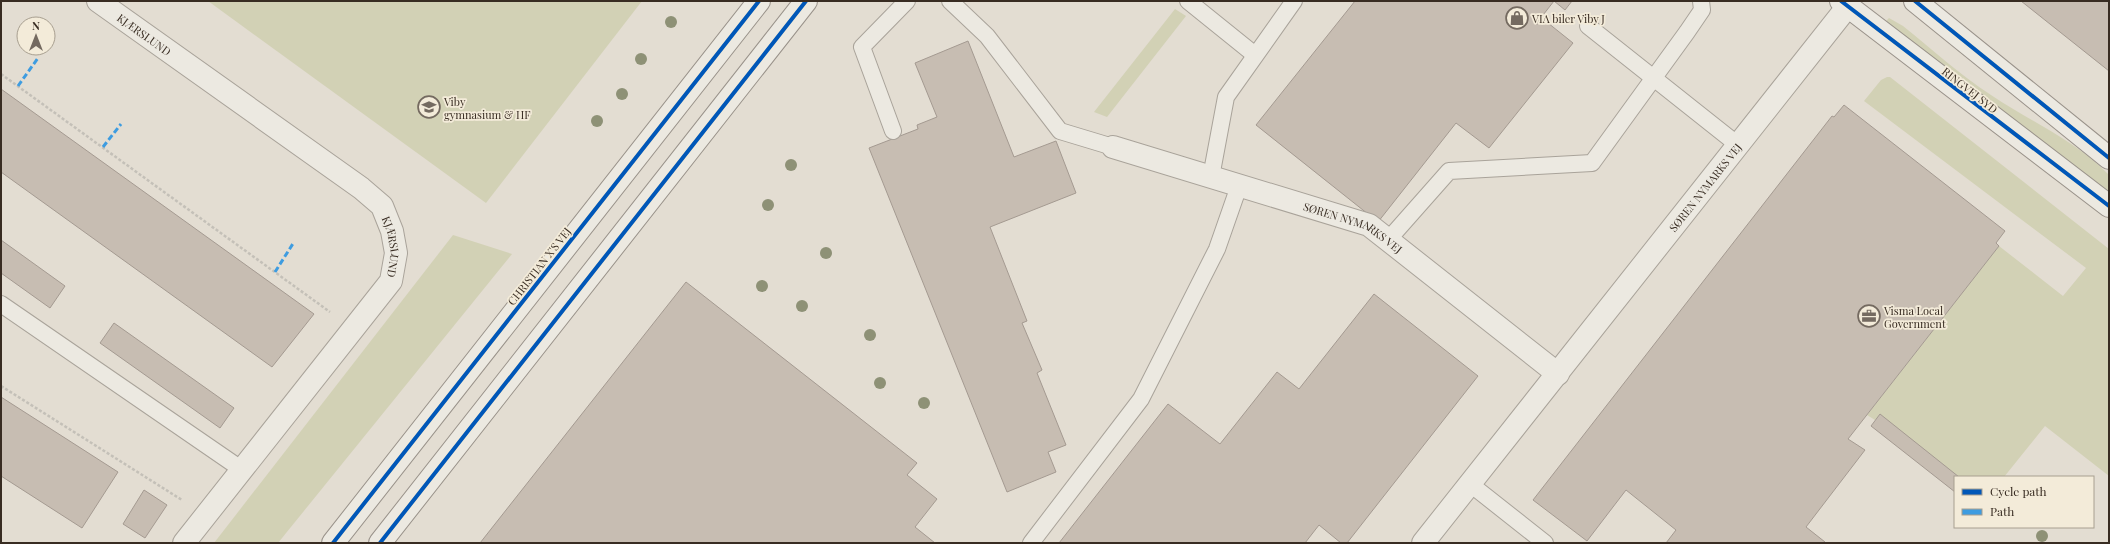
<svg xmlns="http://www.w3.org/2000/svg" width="2110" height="544" viewBox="0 0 2110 544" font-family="'Playfair Display',serif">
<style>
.green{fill:#d2d1b5}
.building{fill:#c7bdb2;stroke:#a49a91}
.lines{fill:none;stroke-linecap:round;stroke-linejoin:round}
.lane-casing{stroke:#a9a39a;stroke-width:18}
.street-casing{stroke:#a9a39a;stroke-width:24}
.secondary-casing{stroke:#99928a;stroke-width:24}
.path{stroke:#c4c0b8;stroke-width:2.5;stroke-dasharray:3 2;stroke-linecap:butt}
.lane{stroke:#ece9e1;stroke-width:16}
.street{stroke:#ece9e1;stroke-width:22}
.secondary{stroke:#ece9e1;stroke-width:22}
.quiet{stroke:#3e9ce0;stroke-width:3;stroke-dasharray:6 3;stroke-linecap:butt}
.cycleway-casing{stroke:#f3ebd9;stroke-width:6}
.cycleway{stroke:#0057b8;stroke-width:4}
.tree{fill:#8e9176}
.labels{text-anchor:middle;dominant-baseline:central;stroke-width:3.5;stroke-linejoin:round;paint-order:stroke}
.poi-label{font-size:11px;fill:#382c22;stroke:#f3ebd9;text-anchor:start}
.street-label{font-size:11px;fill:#382c22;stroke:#f3ebd9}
</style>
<rect width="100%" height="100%" fill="#e3ddd2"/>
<g class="green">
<polygon points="208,1 642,1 486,203"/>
<polygon points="1175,9 1186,16 1107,117 1094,112"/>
<path d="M1889,18l14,8c29,23 57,49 88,69 40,27 84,45 118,80v17l-225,-169z"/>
<polygon points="1887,77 1890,77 2109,249 2109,476 2045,426 2004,477 1959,477 1880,415 1875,420 1867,415 1999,246 2063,296 2086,268 1864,101 1881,80"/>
<polygon points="453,235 512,254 278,543 214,543"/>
</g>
<g class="building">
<polygon points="1355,1 1572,1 1565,10 1554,1 1536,24 1548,23 1573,43 1489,148 1456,123 1378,222 1256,125"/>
<polygon points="2021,1 2109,1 2109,71"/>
<polygon points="968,41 1014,157 1056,141 1076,193 990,227 1027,321 1022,323 1042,370 1037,373 1066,445 1048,452 1056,472 1007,492 869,148 918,129 917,125 937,117 915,63"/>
<polygon points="1,89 314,314 272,367 1,172"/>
<polygon points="1844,105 2005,231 1996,243 1999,246 1848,439 1865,450 1806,527 1825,542 1824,543 1666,543 1676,530 1626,490 1587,541 1533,500 1832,116 1834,117"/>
<polygon points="1,240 65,286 50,308 1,273"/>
<polygon points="686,282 917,463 907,475 937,499 915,527 935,543 480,543"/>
<polygon points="1374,294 1478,376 1347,543 1341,543 1319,525 1305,543 1059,543 1168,404 1220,444 1277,372 1299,389"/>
<polygon points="114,323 234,408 220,428 100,343"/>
<polygon points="1,397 118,472 82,528 1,476"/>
<polygon points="1880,414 1959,477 1955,477 1955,492 1871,426"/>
<polygon points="144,490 167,505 145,538 123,524"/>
</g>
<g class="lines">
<g class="lane-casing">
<g id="lane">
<polyline points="950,1 987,36 1060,131 1113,147"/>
<polyline points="1188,1 1255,55"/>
<polyline points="1588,26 1738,145"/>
<polyline points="893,131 862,47 907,1"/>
<polyline points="1211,177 1226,97 1294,1"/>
<polyline points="1388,240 1449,171 1592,163 1687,32 1702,10 1701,1"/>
<polyline points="1,304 241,469"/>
<polyline points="1469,483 1545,543"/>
<polyline points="1031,543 1141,399 1217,249 1239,186"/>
</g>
</g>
<g class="street-casing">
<g id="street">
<path id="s1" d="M98,1l263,187 21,18 10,25 4,22 -5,28 -207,262"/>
<path id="s2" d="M1113,147l256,78 189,149"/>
<path id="s3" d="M1423,543l425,-537"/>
</g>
</g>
<g class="secondary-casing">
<g id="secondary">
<polyline points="1841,1 2109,206"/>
<polyline points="1915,1 2109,158"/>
<polyline points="333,543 759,1"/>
<polyline points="380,543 806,1"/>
</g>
</g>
<g class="path">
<polyline points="1,74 330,312"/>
<polyline points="1,386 182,500"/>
</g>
<use href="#lane" class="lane"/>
<use href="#street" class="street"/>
<use href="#secondary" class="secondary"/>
<g class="quiet">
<polyline points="18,86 38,58"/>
<polyline points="103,147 121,124"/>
<polyline points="275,272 294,242"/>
</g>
<g class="cycleway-casing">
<g id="cycleway">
<polyline points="1841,1 2109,206"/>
<polyline points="1915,1 2109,158"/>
<polyline points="333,543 759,1"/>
<polyline points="380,543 806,1"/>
</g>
</g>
<use href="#cycleway" class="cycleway"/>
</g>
<g class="tree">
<circle cx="671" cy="22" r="6"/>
<circle cx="641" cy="59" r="6"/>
<circle cx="622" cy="94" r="6"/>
<circle cx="597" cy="121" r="6"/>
<circle cx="791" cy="165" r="6"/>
<circle cx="768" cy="205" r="6"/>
<circle cx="826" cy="253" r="6"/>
<circle cx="762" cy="286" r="6"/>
<circle cx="802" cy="306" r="6"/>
<circle cx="870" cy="335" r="6"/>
<circle cx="880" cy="383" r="6"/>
<circle cx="924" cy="403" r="6"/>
<circle cx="2042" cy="536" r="6"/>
</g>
<defs>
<g id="shop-ring" transform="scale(1.15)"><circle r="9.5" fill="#f3ebd9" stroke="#746a60" stroke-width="1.5"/><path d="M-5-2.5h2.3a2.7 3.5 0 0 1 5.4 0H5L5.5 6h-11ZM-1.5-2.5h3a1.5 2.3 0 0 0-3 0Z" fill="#746a60"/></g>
<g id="university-ring" transform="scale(1.15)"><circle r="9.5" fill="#f3ebd9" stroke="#746a60" stroke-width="1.5"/><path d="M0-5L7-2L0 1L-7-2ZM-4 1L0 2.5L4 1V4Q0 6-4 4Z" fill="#746a60"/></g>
<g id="office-ring" transform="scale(1.15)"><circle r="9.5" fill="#f3ebd9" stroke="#746a60" stroke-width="1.5"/><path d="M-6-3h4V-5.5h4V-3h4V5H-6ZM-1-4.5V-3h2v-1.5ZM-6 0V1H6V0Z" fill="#746a60"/></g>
</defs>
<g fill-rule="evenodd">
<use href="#shop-ring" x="1517" y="18"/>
<use href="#university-ring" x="429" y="107"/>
<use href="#office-ring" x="1869" y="316"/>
</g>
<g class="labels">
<g class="poi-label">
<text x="1532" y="18">VIA biler Viby J</text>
<text x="444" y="101">Viby<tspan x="444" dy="13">gymnasium &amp; HF</tspan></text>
<text x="1884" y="310">Visma Local<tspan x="1884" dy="13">Government</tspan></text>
</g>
<g class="street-label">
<text stroke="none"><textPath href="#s1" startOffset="57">KJÆRSLUND</textPath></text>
<text transform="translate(1970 90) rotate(38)">RINGVEJ SYD</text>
<text stroke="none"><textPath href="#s3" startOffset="454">SØREN NYMARKS VEJ</textPath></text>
<text stroke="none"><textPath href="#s2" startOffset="254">SØREN NYMARKS VEJ</textPath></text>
<text stroke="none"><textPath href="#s1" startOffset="393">KJÆRSLUND</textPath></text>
<text transform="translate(539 266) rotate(-52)">CHRISTIAN X'S VEJ</text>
</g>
</g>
<rect width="2110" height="544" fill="none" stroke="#382c22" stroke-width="4"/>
<rect x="1954" y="476" width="140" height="52" fill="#f3ebd9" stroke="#a89f90"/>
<rect x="1962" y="489" width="20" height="6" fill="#0057b8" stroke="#a89f90"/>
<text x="1990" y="496" font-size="12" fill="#382c22">Cycle path</text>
<rect x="1962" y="509" width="20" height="6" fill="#3e9ce0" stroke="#a89f90"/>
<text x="1990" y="516" font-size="12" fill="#382c22">Path</text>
<g transform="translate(36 36)"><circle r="19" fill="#f3ebd9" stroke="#a89f90"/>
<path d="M0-3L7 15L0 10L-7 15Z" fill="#746a60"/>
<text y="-6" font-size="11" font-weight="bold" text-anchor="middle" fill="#382c22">N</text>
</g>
</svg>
